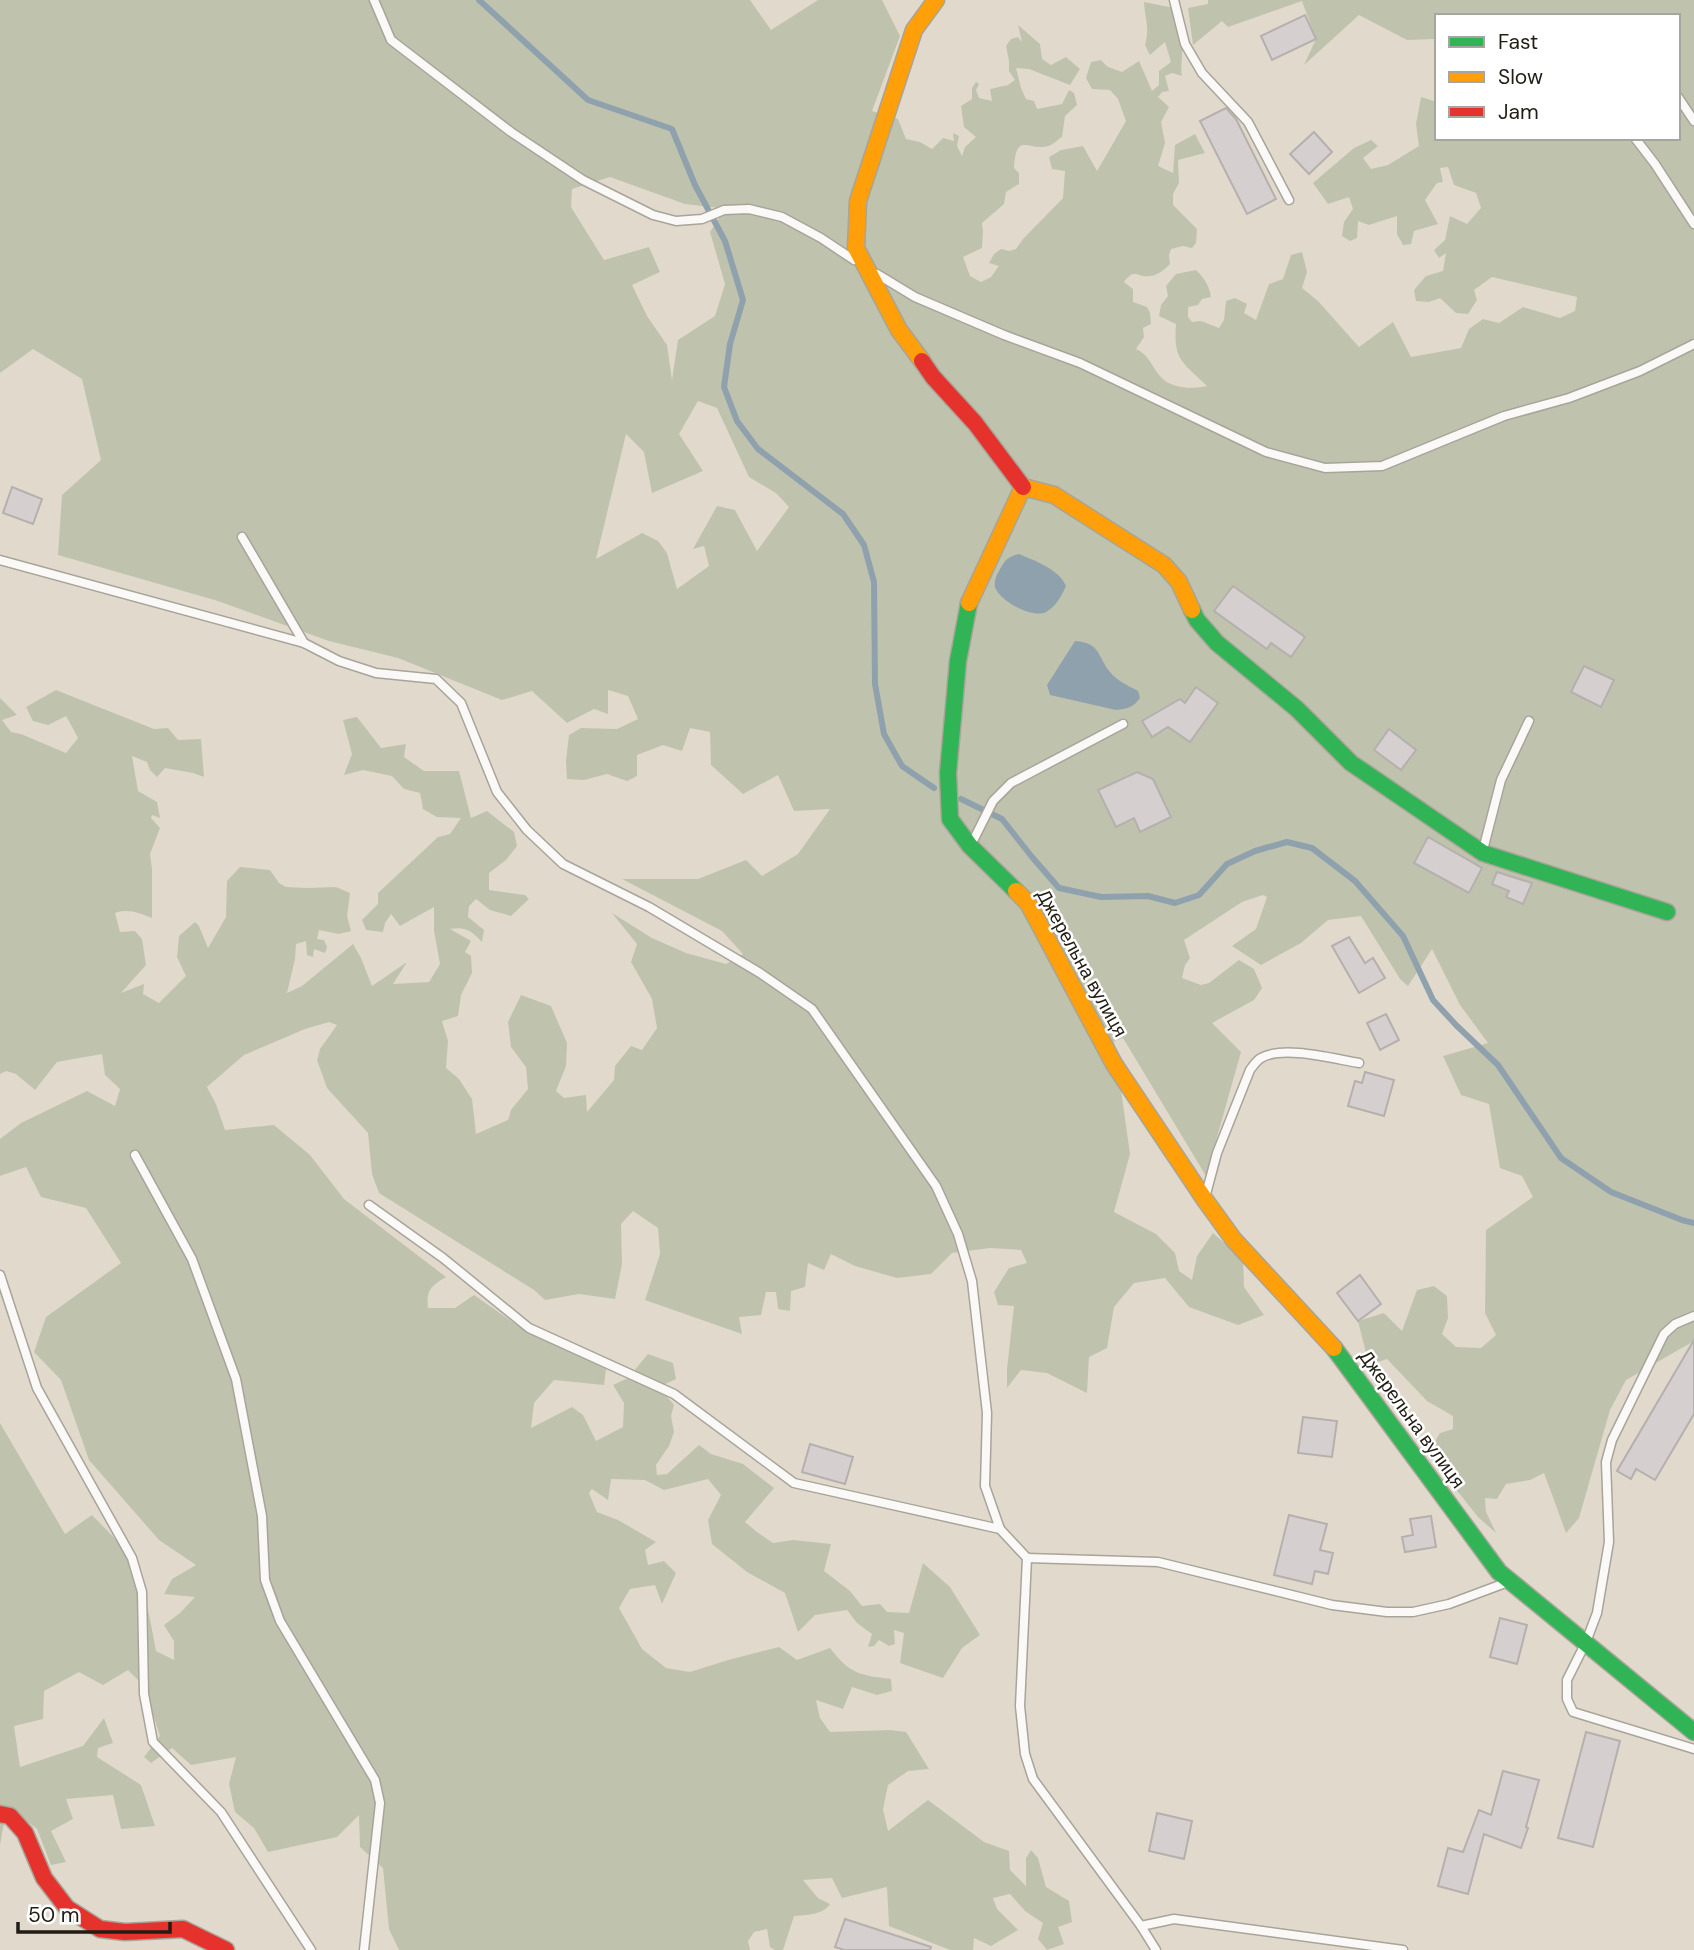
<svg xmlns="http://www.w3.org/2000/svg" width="1694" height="1950" viewBox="0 0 1694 1950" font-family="'DM Sans',sans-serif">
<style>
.green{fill:#bfc3ad;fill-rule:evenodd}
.water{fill:#90a1ae}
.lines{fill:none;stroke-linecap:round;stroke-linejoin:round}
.stream{stroke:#90a1ae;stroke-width:6}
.building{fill:#d5cfcf;stroke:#b5b0ae;stroke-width:2}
.lane-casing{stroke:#a8a499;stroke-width:11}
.fast-casing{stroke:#a8a499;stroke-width:19}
.slow-casing{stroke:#a8a499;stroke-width:19}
.jam-casing{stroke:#a8a499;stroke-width:19}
.lane{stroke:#faf9f7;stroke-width:8}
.fast{stroke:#30b455;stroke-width:16}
.slow{stroke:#ff9f0a;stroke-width:16}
.jam{stroke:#e5322d;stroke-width:16}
.labels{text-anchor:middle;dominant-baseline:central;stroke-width:5;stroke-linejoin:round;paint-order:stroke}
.street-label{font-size:19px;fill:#211d14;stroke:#fff}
</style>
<rect width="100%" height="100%" fill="#e1dacc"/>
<path class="green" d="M0,0h750l21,30 47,-30h64l18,36 -28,75 26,8 8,20 14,3 12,7 11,-11 11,3 -1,-8 6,3 -2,10 5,10 3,-9 11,-10 -12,-10 -3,-21 11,-7v-11l4,-6 3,2 -3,6 3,8 13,3 -2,-12 18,-4 7,-5 -6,-9v-10l-3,-15 5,-7 7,-2 4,5 -4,-17 22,19 2,15 9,6 15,-8 14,12 -10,16 -41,-16 -13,-1 5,20 5,11 8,2 3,8 25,-5 7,-14 5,3 3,12 -12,11 -3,21c-4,2 -9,8 -14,9 -19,6 -32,-16 -34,22l5,5v11l-13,8 -2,12 -22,19 1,8 -1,17 -19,9 7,19 11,6 10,-5 8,-11 -10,-3 5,-9 7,-5 8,2 7,-2 7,-10 40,-41 2,-27 -13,-2 -3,-12 12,-7 22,-4 14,25 29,-50 -8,-22 -8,-9 -18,-1 -6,-11 5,-16 10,-2 7,7 14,5 17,-11 13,30 7,-6v-14l12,-9 -6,-20 -15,13 -5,-10c5,-18 0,-25 -1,-43l30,6c3,13 8,27 8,40 1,10 -2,19 0,28l-10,-3 -7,3 4,15 -7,1 -4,5 11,10 -8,15 4,21 -7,23 15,7 2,-28 20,-11 10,19 -27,7 1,23 -6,11v11l24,24 -1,14 -4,5 -9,-2 -12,3 -2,6 1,9c-5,5 -13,12 -20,12 -13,2 -15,-9 -26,6l9,7v13l14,5 3,6 1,11 -8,4 1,9 -8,12c14,6 16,20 27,30 10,10 32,10 44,7 -24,-24 -34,-25 -31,-62l-17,-8 2,-11 7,-9 -2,-10 10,-12 20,-4c9,9 13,15 15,27l-9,2 -4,6 -10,2v10l4,5 9,-1 18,7 5,-8 2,-19 9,-3 12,6 -3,9 12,7 13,-36 14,-5 8,-24 11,-3 5,20 -5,16 16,13 41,46 34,-25 18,35 50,-9 8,-19 14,-10 16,4 24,-16 37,11 15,-7 2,-14 -85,-20 -18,13 3,10 -9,14 -12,-1 -16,-15 -11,4 -13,-1 -2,-11 12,-14 17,-5 3,-18 -7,5 -5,-8 11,-10 5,-24 17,8 14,-16 -5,-15 -22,-8 -6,-18 -8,1 3,14 -6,1 -12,17 13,24 -24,7 -3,13 -8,1 -6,-11v-18l-28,9 -11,-4 -1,17 -7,3 -8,-5 2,-14 9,-13 -4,-12 -21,7 -15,-21 41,-35 17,-8 7,6 -15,12 8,11 17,-4 31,-19 -3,-22 5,-27 16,5v36h241v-122h-241v25l-2,-2 -28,1 -48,-25 -55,50 12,-26 -14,-38 -74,26 -6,-6 -29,24 -5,-37 20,-4v-4h486v1341l-68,39 -16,30 -31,108 -13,15 -22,-60 -14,7 -24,4 -9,15 -12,-1 1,14 10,21 -18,-16 -43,-54 -3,-16 8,-14 13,-4v-13l-26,-15 -40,-42 -18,6 -11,-44 26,-8 18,18 15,-41 17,-4 13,10 1,22 -6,16 14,13 25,1 15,-13 -11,-22 1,-83 47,-33 -11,-21 -22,-8 -11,-64 -28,-9 -18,-39 45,-13 -28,-38 -28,-56 -24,37 -8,-7 -39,-63 -33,4 -27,23 -40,22 -29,-19 24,-17 11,-32 -4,-2 -21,7 -58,38 6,18 -5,7 -3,13 19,7 8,-2 30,-23 15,9 8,19 -8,12 -42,23 29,29 -35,124 -83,-138 -9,3 16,113 -16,58 42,22 19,19 4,18 13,9 5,-24 16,-23 30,26 1,28 20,28 -26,10 -49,-18 -24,-29 -31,5 -20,24 -7,41 -18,9 -2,36 -40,-20 -26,-3 -14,18v-19l7,-63 -16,-1 -4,-13 15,-24 18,-5 -6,-13 -31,-2 -38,5 -21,21 -34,4 -42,-12 -24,-12 -7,16 -16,-7 -3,24 -14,4 -1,20 -12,-2 -2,-17h-10l-5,23 -22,2 3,17 -97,-34 15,-46 -2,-26 -25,-17 -12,13 1,40 -7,35 -36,-5 -34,6 -11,-10 -155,-97 -7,-19 -4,-41 -41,-45 -10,-28 3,-11 17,-24 -8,-3 -24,7 -61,26 -37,32 9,17 9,26 49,-5 36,30 34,44 102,78c-15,9 -20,13 -18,31h27l19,-13 44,31 88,43 -2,16 -50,-5 -20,23 -3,25 41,-21 11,8 13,26 27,-14 1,-24 -11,-18 15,-7 20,-24 25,9 3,16 -17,8 15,18 -3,11 3,16 -5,14 -13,19 1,10 10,-1 32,-29 12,9 32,10 31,24 -29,34 12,10 16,11 20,-3 38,4 -7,27 26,20 12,15 18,-2 7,8 22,1 14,-50 27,24 30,48 -18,13 -19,30 -43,-15 4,-30 -10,-3 1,14 -6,2 -10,-6 -5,6 -6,1 4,-13 -15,-11 -10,-13 -32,5 -17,17 -13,-39 -38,-21 -35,-28 -4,-24 13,-25 -13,-16 -44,11 -19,-10 -34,-1 -3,21 -16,-11 -3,4 8,19 21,8 38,22 -11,8 3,15 16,-4 12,12 -14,31 -7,-19 -25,4 -11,19 23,41 24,19 24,4 38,-12 51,-13 18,13 33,-12c20,26 29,27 61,31l1,12 -15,4 -25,-8 -9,22 -27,-9 4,18 10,14 60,-2 16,2 23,37 -21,2 -20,14 -5,24 5,22 40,-31 56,42 25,9 1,19 16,16v-28l5,-8 7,8 8,29 23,14 3,21 -14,5 6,17 -17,6 -9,-11 5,-16 -18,-12 -15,-17 -17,4 4,11 21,21 -27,16 -17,-8 -1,12h-23l-61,-24 -2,-39 -45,11 -10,-20 -29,2 15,18 12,6c-7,11 -24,11 -36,12l-11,34h-8l-5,-3 -3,-18 -13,3 -6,9 2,9h-351l-10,-21 -6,-61 -23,-21 -1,-32 -22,22 -69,15 -14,-24 -19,-16 -6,-28 7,-27 -45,8 -19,-17 -21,15 -7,-6 16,-21 -16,-50 -16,-16 -25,15 -24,-13 -35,19 -1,28 -29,7 6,41 63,-21 21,-28 9,25 -15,5 -1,9 44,28 14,41 -34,3 -8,-34 -47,4 7,20 -22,12 15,31 -15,3 -14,-36 -30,-23 -7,39v-422l65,111 27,-19 37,38 20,61 7,37 18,9v-19l-10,-16 16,-12 15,-16 -31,-3 8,-15 24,-14 -37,-25 -70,-80 -28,-80 -27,-28 12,-35 75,-54 -35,-55 -45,-11 -15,-30 -26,9v-37l21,-16 66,-32 28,15 5,-17 -15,-14 -3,-21 -45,8 -22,28 -19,-16 -10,-3 -6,3v-376l17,17 -15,5 9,12 10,2 45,19 12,-15 -12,-22 -18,9 -15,-4 -7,-14 30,-17 98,39 14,-1 10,12 23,-1 3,38 -11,-4 -28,-5 -8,9 -7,-7 -3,-8 -15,-6 6,35 19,11 3,16 -8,-3 -1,3 9,10 -10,26 2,15v49c-12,-5 -25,-10 -37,-5l5,19 15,-1 7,8 4,26 -25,28 23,-9 -1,10 16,9 27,-27 -9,-19 2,-21 16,-14 4,4 9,22 18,-31 1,-36 13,-14 30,3 9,13 7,4 21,1 29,-1 14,6 -3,23 4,15 -12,3 -20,-4 -2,9 7,1 3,7 -2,6 -11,-4 -1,8 -6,-2 -1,-14 -10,3 -1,15 -8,34 15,-7 51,-42 8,14 11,28 35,-24 -14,22 36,-2 11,-18 -6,-33v-24l-34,19 -9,-12 -6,9 -2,9 -17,-2 -4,-10 16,-16v-11l60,-56 12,-3 11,-16 -24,-1 -14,-8 -3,-16 -16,-4 -12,-13 -29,-6 -19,5 8,-21 -9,-34 14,-3 24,31 25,-4 -2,13 20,14h35l12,47 16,-7 27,21 3,14 -11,14 -17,13v17l36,5 4,4 -18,17 -21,-6 -14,-11 -7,7 -1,11 16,13 -2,12c-10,-11 -17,-16 -32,-13l21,12 -6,11 6,4 1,17 -11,22 -3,21 -16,5 6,20 -2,27 13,11 13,20 4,35 32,-14 3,-10 17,-21 -2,-22 -15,-20 -3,-25 13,-27 30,11 16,37 -1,23 -10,25 8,7 22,-3 1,17 27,-32 1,-14 16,-20 11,4 15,-22 -5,-29 -21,-37 6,-18 -25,-31 40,25 34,15 40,11 17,-10 -21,-23 -100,-52h76l48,-19 16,16 36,-22 32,-45 -36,2 -16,-36 -35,19 -32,-29 -1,-33 -20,-4 -8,23 -19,-6 -26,10v21l-10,5 -20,-7 -23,6 -17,-1 -1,-18 3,-26 12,-7 36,1 21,-10 -10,-23 -20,-6v24l-14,-5 -27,14 -35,-32 -30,9 -104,-42 -69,-17 -111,-40 -160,-46 4,-60 39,-35 -19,-81 -49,-30 -33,24zM610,177l75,27 86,10 -47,-4 -14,22 15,52 -10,32 -37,24 -6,40 -5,-35 -20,-29 -15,-31 28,-13 -11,-25 -45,13 -33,-53 1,-18zM698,401l19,7 32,69 27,16 13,14 -32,44 -22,-41 -18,-4 -24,43 11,-3 5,20 -32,23 -10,-36 -9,-12 -16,-8 -46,26 30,-125 18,18 8,41 51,-22 -24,-37z"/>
<g class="water">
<path d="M1019,554c16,7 40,15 47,32 -4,9 -10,21 -20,26 -13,7 -47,-11 -51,-25 -1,-6 1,-11 4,-16 5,-10 9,-15 20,-17z"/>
<path d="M1075,641c26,2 22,15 35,31 7,9 19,14 28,19l2,7c-6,9 -13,11 -24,12l-66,-15 -3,-10z"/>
</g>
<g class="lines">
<g class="stream">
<polyline points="479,0 588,100 672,129 695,185 725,241 743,300 730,344 724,387 737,421 758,449 843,514 864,545 874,582 875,684 884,734 902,766 934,788"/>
<polyline points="961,799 1002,819 1032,857 1059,888 1101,897 1148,896 1175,903 1199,895 1227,864 1255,851 1287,842 1312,848 1355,881 1403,936 1433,1000 1456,1025 1498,1065 1561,1158 1611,1192 1682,1220 1694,1223"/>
</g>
</g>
<g class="building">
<polygon points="1305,15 1316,39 1272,60 1261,36"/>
<polygon points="1226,108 1236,119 1276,199 1247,214 1200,121"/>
<polygon points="1314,132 1332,152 1309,174 1290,154"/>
<polygon points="12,487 42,499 33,524 3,513"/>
<polygon points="1233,586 1305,637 1291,657 1271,643 1267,649 1214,611"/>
<polygon points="1584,666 1614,680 1601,707 1571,692"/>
<polygon points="1196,687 1218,703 1190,742 1168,727 1152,737 1142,721 1180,699 1185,703"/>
<polygon points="1389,729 1416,750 1401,770 1374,750"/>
<polygon points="1137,772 1153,779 1171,817 1140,832 1134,818 1116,827 1098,790"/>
<polygon points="1428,837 1482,868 1469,893 1414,863"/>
<polygon points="1497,872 1532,883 1523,904 1506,897 1509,891 1492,884"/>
<polygon points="1349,937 1365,963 1373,958 1385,978 1359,993 1332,946"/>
<polygon points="1386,1014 1399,1040 1380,1050 1367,1023"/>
<polygon points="1365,1072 1394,1080 1384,1116 1348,1106 1355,1081 1362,1083"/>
<polygon points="1360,1275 1381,1304 1358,1321 1337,1293"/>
<polygon points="1694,1340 1694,1414 1655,1480 1636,1469 1631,1479 1617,1471"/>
<polygon points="1303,1417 1337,1421 1332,1457 1298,1453"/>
<polygon points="810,1444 853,1457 845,1484 802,1472"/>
<polygon points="1289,1515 1327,1524 1320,1550 1333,1553 1328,1574 1315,1571 1312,1584 1274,1575"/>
<polygon points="1431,1516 1436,1547 1405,1552 1402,1537 1413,1535 1410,1519"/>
<polygon points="1500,1618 1527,1625 1517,1664 1490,1657"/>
<polygon points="1586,1732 1620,1741 1593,1847 1558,1838"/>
<polygon points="1503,1771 1539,1780 1526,1827 1528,1828 1521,1848 1484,1834 1468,1894 1438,1886 1448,1848 1463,1852 1479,1810 1491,1815"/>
<polygon points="1157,1813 1192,1821 1184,1859 1149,1851"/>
<polygon points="845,1919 931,1947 930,1950 844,1950 835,1947"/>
</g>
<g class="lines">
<g class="lane-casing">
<g id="lane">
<polyline points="374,0 391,40 511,132 583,180 653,215 676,221 702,219 724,210 749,209 782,217 821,238 854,260"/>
<polyline points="1174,0 1185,44 1202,73 1248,122 1289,200"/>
<polyline points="1678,97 1694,121"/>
<polyline points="1635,138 1655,164 1694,224"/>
<polyline points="877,274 915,297 1004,335 1080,363 1266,452 1325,468 1382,466 1504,416 1569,398 1640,371 1694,344"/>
<polyline points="242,537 304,643"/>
<polyline points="0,560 304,643 339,661 376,673 436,679 461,703 497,792 527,830 563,864 649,907 760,973 812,1009 936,1186 958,1234 972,1281 987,1413 985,1486 1000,1529"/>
<polyline points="972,843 993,801 1011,783 1123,724"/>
<polyline points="1483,850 1501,780 1529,721"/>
<polyline points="135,1155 192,1259 236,1379 262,1516 265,1580 280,1621 375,1780 380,1803 364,1950"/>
<path d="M1206,1194l11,-41 33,-83c3,-4 6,-9 11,-12 22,-13 73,1 98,5"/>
<polyline points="369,1205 443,1258 529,1328 674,1394 794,1483 1000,1529 1027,1558 1020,1706 1025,1754 1033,1779 1141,1926 1156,1950"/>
<polyline points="0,1275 37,1388 132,1558 142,1592 144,1694 153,1742 221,1812 311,1950"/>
<polyline points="1694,1316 1675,1324 1664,1334 1612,1440 1606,1462 1609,1542 1597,1613 1586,1642 1567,1680 1567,1699 1573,1712 1694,1749"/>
<polyline points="1027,1558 1158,1562 1332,1605 1387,1612 1413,1612 1449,1604 1508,1582"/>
<polyline points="1141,1926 1174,1919 1403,1950"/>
</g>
</g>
<g class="fast-casing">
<g id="fast">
<polyline points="969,603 958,661 948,773 950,819 970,846 1016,891"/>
<polyline points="1192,610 1197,620 1217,643 1297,709 1351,763 1483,853 1667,912"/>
<polyline points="1334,1348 1499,1572 1694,1732"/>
</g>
</g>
<g class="slow-casing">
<g id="slow">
<polyline points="922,361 899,330 856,248 858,201 914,30 936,0"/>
<polyline points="969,603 1023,487 1054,495 1164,565 1179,582 1192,610"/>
<polyline points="1016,891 1028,903 1114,1064 1205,1200 1234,1240 1334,1348"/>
</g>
</g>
<g class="jam-casing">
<g id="jam">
<polyline points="922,361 933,377 975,423 1023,487"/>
<polyline points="0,1814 10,1816 25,1833 44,1878 67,1908 100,1929 125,1932 183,1929 226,1950"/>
</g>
</g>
<use href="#lane" class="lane"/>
<use href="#fast" class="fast"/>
<use href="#slow" class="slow"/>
<use href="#jam" class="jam"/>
</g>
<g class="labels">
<g class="street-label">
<text transform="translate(1082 963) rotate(61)">Джерельна вулиця</text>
<text transform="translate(1412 1419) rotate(54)">Джерельна вулиця</text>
</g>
</g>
<rect x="1435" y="14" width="245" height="126" fill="#ffffff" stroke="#a6a5a1" stroke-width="2"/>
<rect x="1449" y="37" width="35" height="10" fill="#30b455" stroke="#a6a5a1" stroke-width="2"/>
<text x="1498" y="49" font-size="21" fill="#211d14">Fast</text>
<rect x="1449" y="72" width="35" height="10" fill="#ff9f0a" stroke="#a6a5a1" stroke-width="2"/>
<text x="1498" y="84" font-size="21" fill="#211d14">Slow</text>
<rect x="1449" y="107" width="35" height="10" fill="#e5322d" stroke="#a6a5a1" stroke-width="2"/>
<text x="1498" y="119" font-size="21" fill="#211d14">Jam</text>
<path d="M18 1922v10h152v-10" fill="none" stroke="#211d14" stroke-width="3.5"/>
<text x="28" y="1922" font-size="21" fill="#211d14" stroke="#ffffff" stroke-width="5" paint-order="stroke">50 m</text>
</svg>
